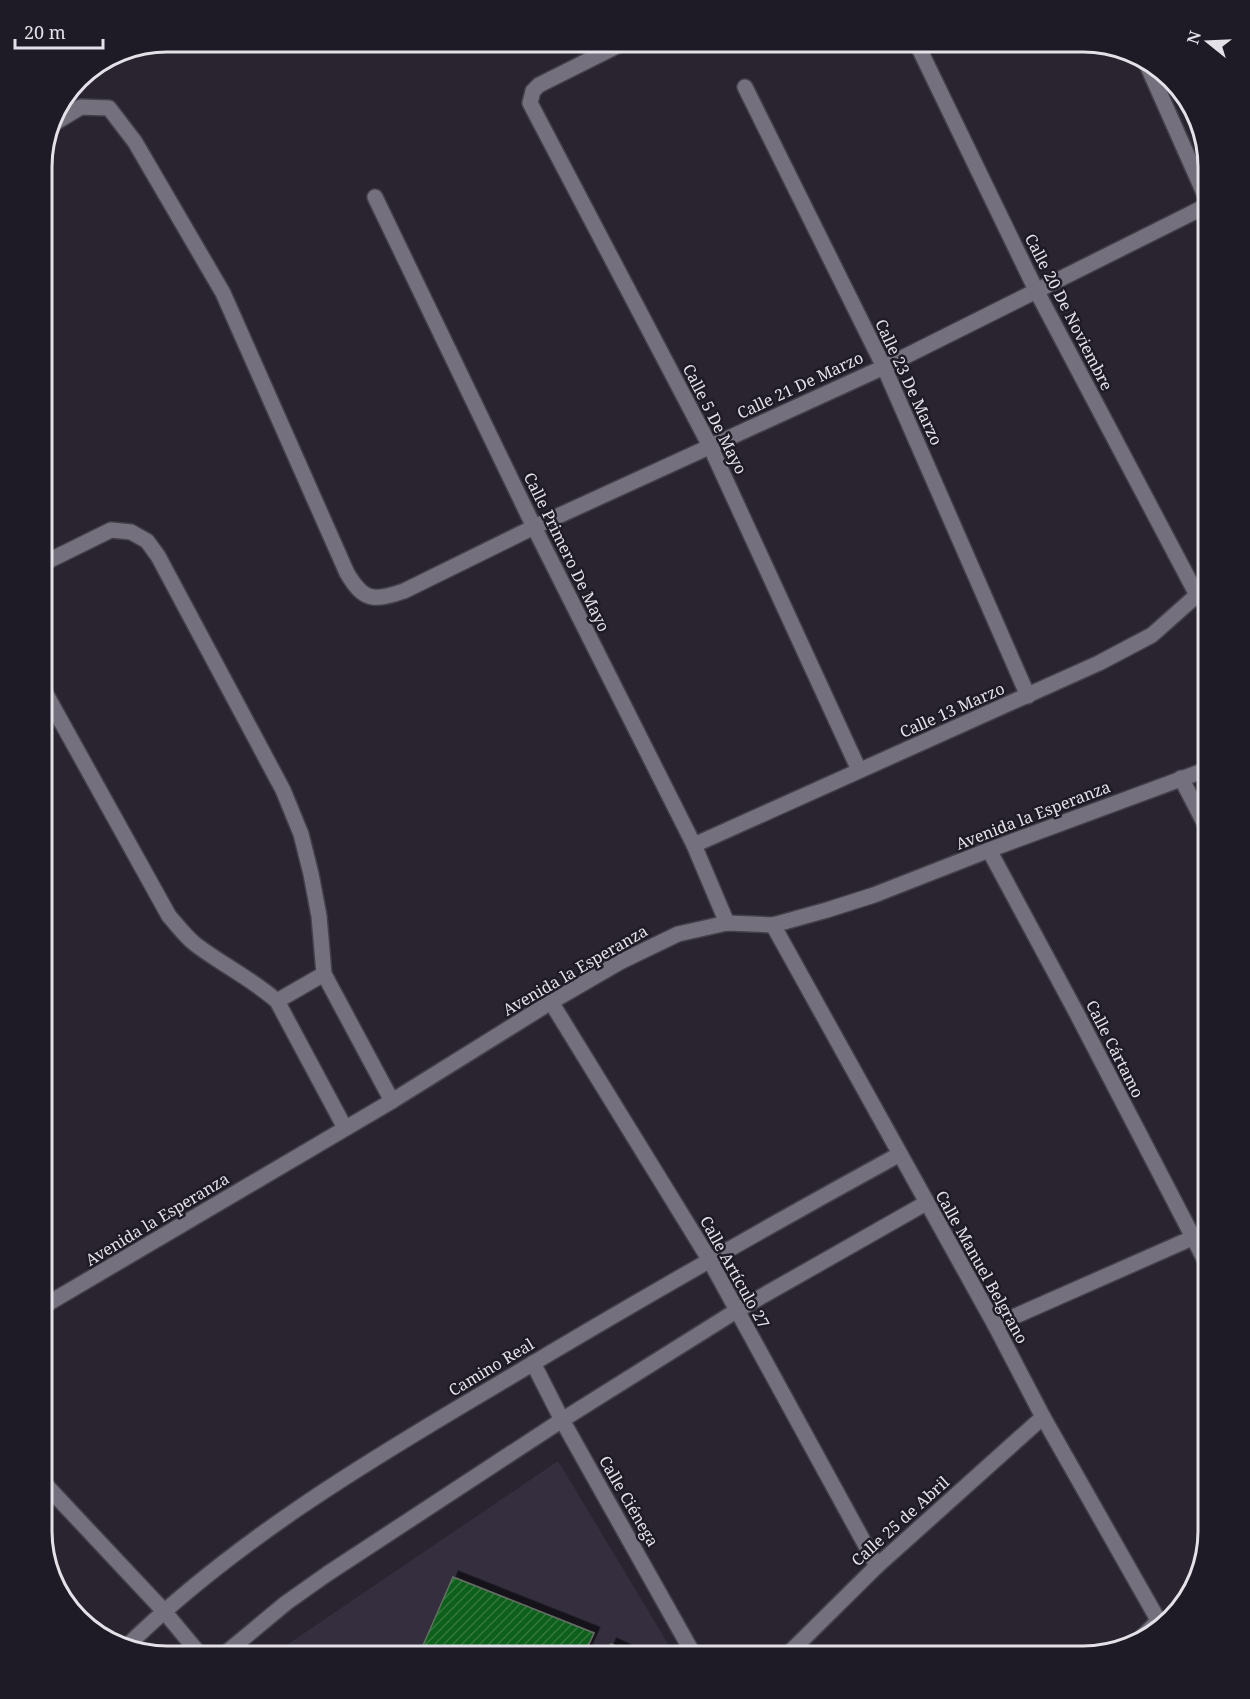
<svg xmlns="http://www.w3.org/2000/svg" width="1250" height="1699" viewBox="0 0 1250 1699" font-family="'Noto Serif',serif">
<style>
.built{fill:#342e3e}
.building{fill:url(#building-hatch);stroke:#646f64;stroke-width:1.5;filter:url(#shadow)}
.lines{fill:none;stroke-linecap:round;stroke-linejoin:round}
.minor-casing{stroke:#44404a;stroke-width:18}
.minor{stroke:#74707d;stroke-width:15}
.labels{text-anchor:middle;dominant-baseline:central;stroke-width:5;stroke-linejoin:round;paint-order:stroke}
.street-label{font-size:16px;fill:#e4e1e9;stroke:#1f1b26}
.rim{fill:none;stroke:#e4e1e9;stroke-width:3}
</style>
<defs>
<pattern id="building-hatch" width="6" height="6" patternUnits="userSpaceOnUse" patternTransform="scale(1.5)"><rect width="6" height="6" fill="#11601c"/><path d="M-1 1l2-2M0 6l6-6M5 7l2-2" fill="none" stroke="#34763d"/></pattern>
<filter id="shadow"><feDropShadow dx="5.5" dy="-5.5" stdDeviation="0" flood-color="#0009"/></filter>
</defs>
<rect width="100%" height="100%" fill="#292430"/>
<polygon class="built" points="558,1461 676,1657 269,1657"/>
<g class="building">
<polygon points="453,1577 594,1633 583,1657 418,1657"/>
<polygon points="611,1644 640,1657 606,1657"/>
</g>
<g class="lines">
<g class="minor-casing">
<g id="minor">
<polyline points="625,42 539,85 533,91 530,103 710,446 859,770"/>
<polyline points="916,42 1036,290 1197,595"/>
<polyline points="1144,58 1208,202"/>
<polyline points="745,87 884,367 1028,696"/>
<path d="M51,125l30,-18 28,1 26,34 88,151 124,280c17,29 27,28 57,18l130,-64 350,-160 324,-162"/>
<polyline points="375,197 534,527 694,845 727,923"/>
<polyline points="42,564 111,530 131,532 147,541 158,556 283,790 301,834 311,874 319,916 324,974 392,1101"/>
<path d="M42,687l127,229c8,9 16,20 26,28 26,20 57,35 82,57l68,127"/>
<polyline points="1181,778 1208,830"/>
<polyline points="694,845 1099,663 1152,635 1197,595 1208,581"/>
<polyline points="989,850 1075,1010 1208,1266"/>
<polyline points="773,925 995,1325 1043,1417 1161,1625"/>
<polyline points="277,1001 324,974"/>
<polyline points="551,1002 709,1259 877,1566"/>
<polyline points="42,1307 392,1101 551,1002 620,962 678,934 727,923 773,925 827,910 874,895 989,850 1208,769"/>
<polyline points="995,1325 1208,1231"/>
<polyline points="533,1363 562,1420 695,1657"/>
<polyline points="42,1481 163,1610 202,1657"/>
<polyline points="1136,1643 1158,1621"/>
<path d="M126,1647c107,-105 240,-185 369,-261 133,-80 268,-157 405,-232"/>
<polyline points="221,1657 286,1603 327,1574 562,1420 736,1311 926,1203"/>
<polyline points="785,1657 877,1566 1043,1417"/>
</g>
</g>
<use href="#minor" class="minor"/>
</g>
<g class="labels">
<g class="street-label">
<text transform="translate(1069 312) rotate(63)">Calle 20 De Noviembre</text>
<text transform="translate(909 382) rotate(65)">Calle 23 De Marzo</text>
<text transform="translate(800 385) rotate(-25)">Calle 21 De Marzo</text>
<text transform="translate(715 419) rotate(63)">Calle 5 De Mayo</text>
<text transform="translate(567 552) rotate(64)">Calle Primero De Mayo</text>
<text transform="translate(952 710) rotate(-24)">Calle 13 Marzo</text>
<text transform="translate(1033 815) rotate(-21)">Avenida la Esperanza</text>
<text transform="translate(575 970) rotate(-30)">Avenida la Esperanza</text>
<text transform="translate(1115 1049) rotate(63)">Calle Cártamo</text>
<text transform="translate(157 1219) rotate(-31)">Avenida la Esperanza</text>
<text transform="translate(982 1267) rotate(61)">Calle Manuel Belgrano</text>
<text transform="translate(735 1272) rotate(61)">Calle Artículo 27</text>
<text transform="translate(491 1367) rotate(-31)">Camino Real</text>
<text transform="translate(629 1501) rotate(60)">Calle Ciénega</text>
<text transform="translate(900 1521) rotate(-42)">Calle 25 de Abril</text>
</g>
</g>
<path d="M0 0H1250V1699H0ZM167 52H1083A115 115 0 0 1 1198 167V1531A115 115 0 0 1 1083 1646H167A115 115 0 0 1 52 1531V167A115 115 0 0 1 167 52Z" fill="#1f1b26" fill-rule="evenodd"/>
<path class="rim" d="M167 52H1083A115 115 0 0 1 1198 167V1531A115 115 0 0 1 1083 1646H167A115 115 0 0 1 52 1531V167A115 115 0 0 1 167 52Z"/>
<g transform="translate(1208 42) rotate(288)" stroke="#1f1b26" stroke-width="4.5" paint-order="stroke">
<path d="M0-4.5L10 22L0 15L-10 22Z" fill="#e4e1e9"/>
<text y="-9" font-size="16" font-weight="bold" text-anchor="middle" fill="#e4e1e9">N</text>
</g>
<path d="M15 39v9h88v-9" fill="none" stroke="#e4e1e9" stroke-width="3"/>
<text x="24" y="39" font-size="18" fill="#e4e1e9" stroke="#1f1b26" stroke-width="4.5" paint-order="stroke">20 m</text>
</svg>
